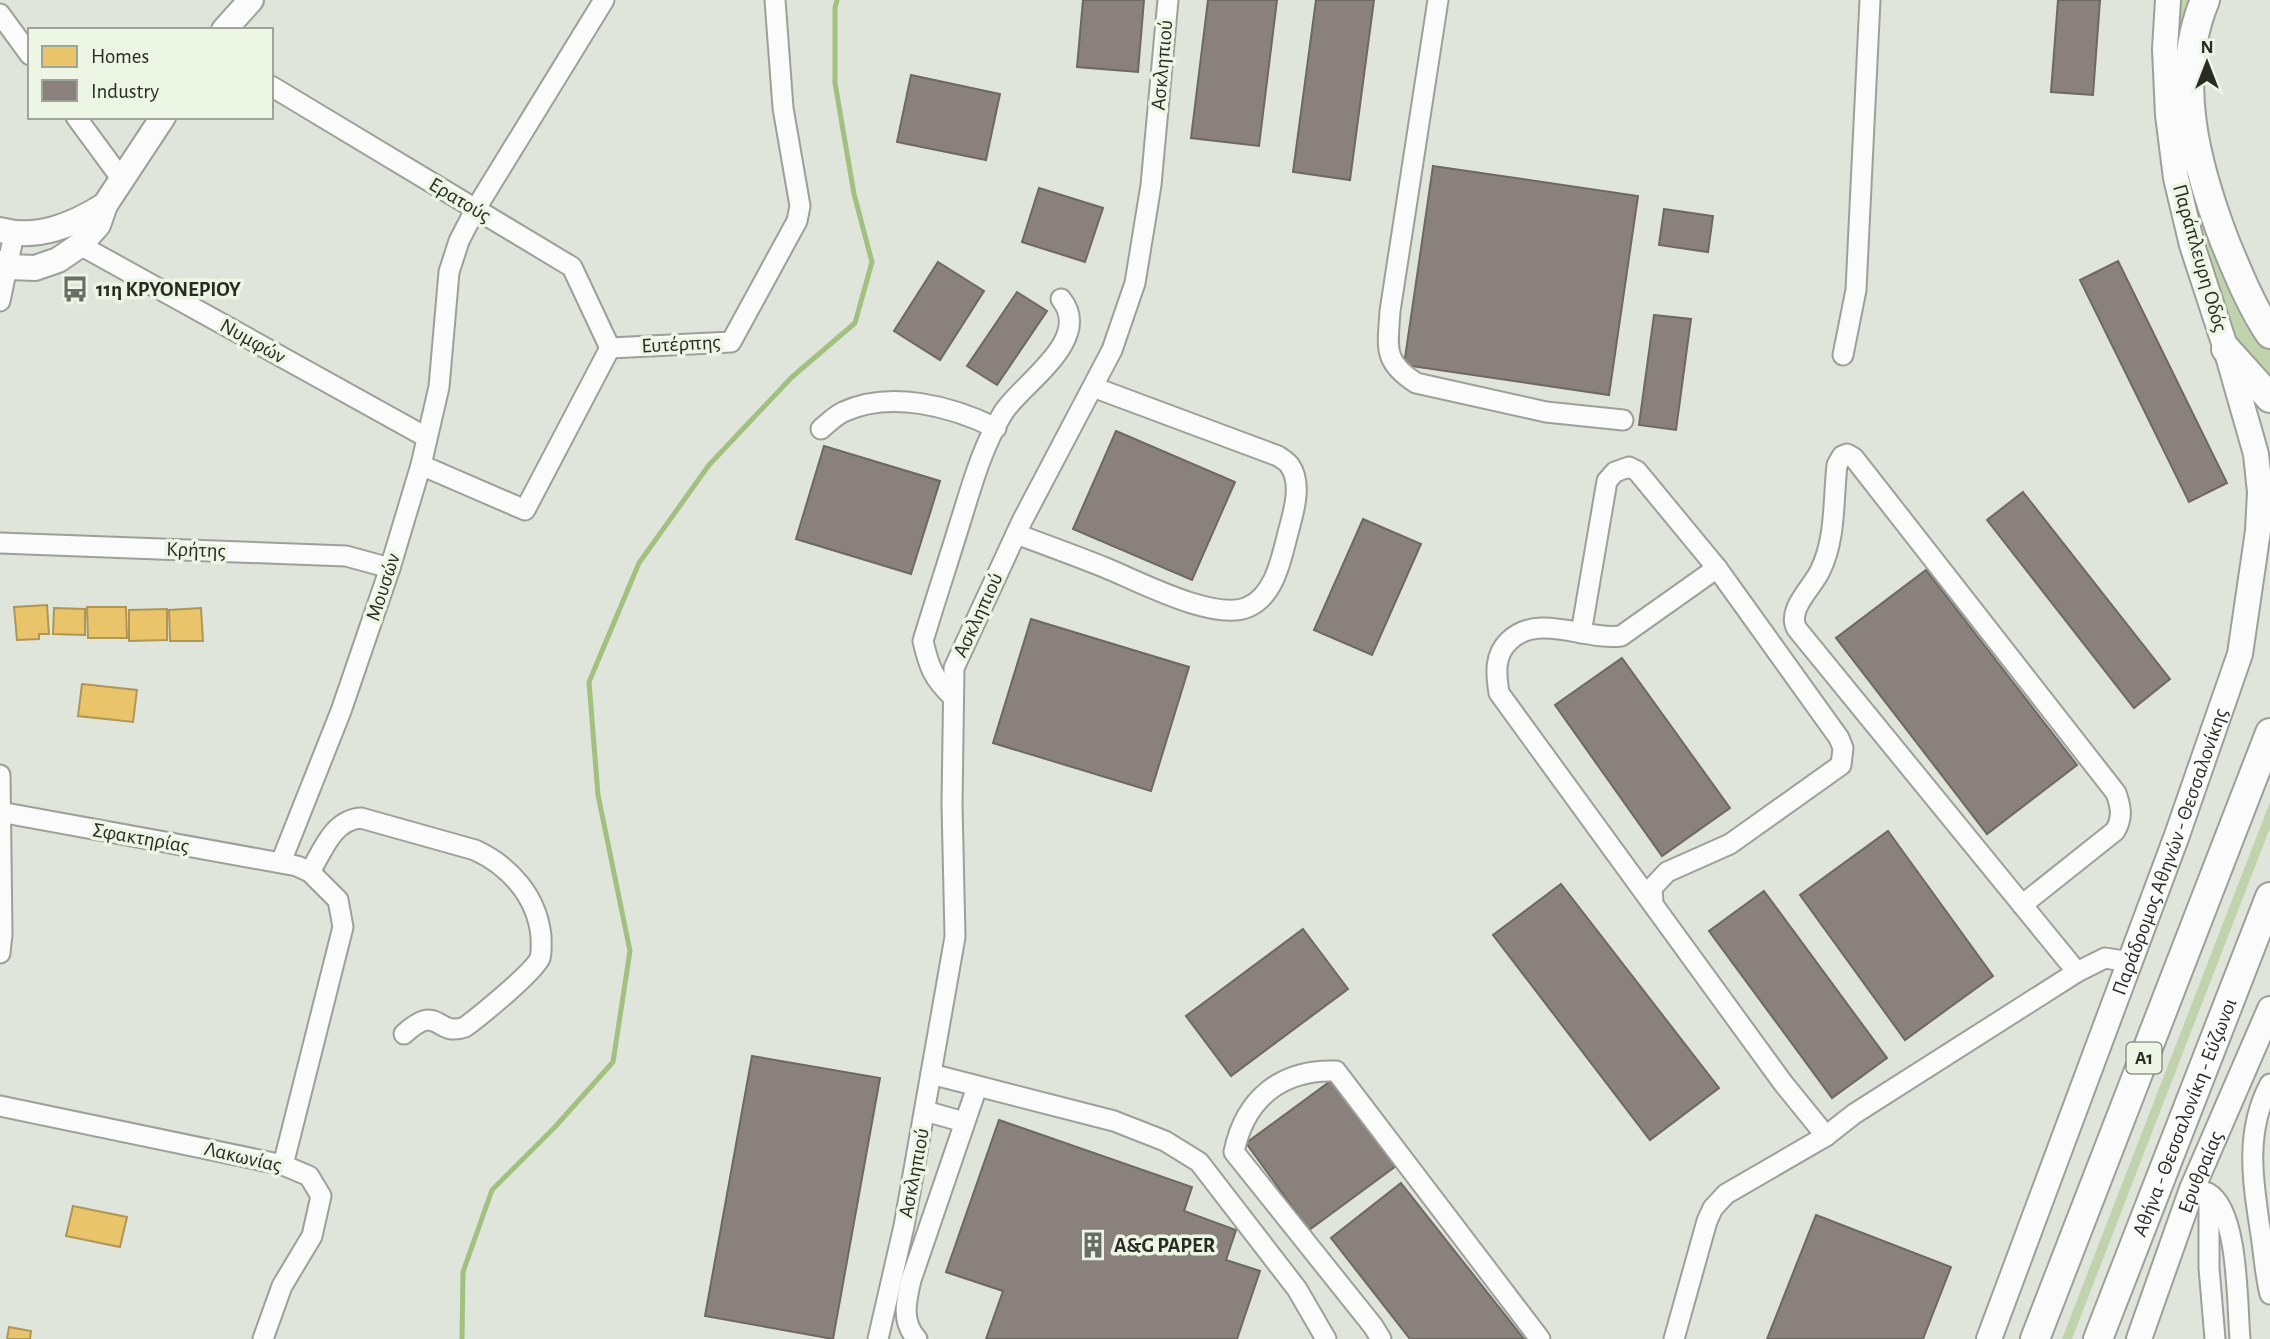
<svg xmlns="http://www.w3.org/2000/svg" width="2270" height="1339" viewBox="0 0 2270 1339" font-family="'Alegreya Sans',sans-serif">
<style>
.green{fill:#c0d3ac}
.homes{fill:#e9c46a;stroke:#af9655;stroke-width:2}
.industry{fill:#8a817c;stroke:#6d6862;stroke-width:2}
.lines{fill:none;stroke-linecap:round;stroke-linejoin:round}
.stream{stroke:#a2c080;stroke-width:5}
.minor-casing{stroke:#9ca098;stroke-width:23}
.major-casing{stroke:#9ca098;stroke-width:28}
.highway-casing{stroke:#9ca098;stroke-width:32}
.minor{stroke:#fafbfa;stroke-width:19}
.major{stroke:#fafbfa;stroke-width:24}
.highway{stroke:#fafbfa;stroke-width:28}
.labels{text-anchor:middle;dominant-baseline:central;stroke-width:7;stroke-linejoin:round;paint-order:stroke}
.shield{fill:#edf6e4;stroke:#63695e;stroke-width:2}
.shield-label{font-size:19px;font-weight:bold;fill:#282c25}
.street-label{font-size:21px;fill:#282c25;stroke:#edf6e4}
.poi-label{font-size:21px;font-weight:bold;fill:#282c25;stroke:#edf6e4;text-anchor:start}
</style>
<rect width="100%" height="100%" fill="#e0e5db"/>
<g class="green">
<polygon points="2181,0 2198,0 2185,76 2270,344 2270,377 2253,361 2238,341 2217,287 2183,145 2178,76"/>
<polygon points="2270,802 2270,828 2072,1339 2062,1339"/>
</g>
<g class="homes">
<polygon points="47,605 49,634 39,634 39,639 17,640 14,607"/>
<polygon points="87,607 126,607 127,638 88,638"/>
<polygon points="54,608 85,609 85,635 53,634"/>
<polygon points="201,608 203,641 170,641 169,610"/>
<polygon points="167,609 167,640 129,641 129,610"/>
<polygon points="82,684 137,690 133,722 78,716"/>
<polygon points="73,1206 127,1217 120,1247 66,1236"/>
<polygon points="9,1327 31,1331 30,1339 7,1339"/>
</g>
<g class="industry">
<polygon points="1083,0 1144,0 1138,72 1077,67"/>
<polygon points="1208,0 1277,0 1259,146 1191,138"/>
<polygon points="1316,0 1374,0 1350,180 1293,172"/>
<polygon points="2058,0 2100,0 2093,95 2051,92"/>
<polygon points="911,75 1000,94 986,160 897,142"/>
<polygon points="1433,166 1638,196 1609,395 1404,365"/>
<polygon points="1039,188 1103,208 1085,262 1022,242"/>
<polygon points="1664,209 1713,216 1708,252 1659,245"/>
<polygon points="2118,261 2227,483 2189,502 2080,280"/>
<polygon points="938,262 984,291 940,360 894,331"/>
<polygon points="1017,292 1047,311 997,385 967,366"/>
<polygon points="1654,315 1691,319 1676,430 1639,425"/>
<polygon points="1116,431 1235,482 1192,580 1073,529"/>
<polygon points="824,446 940,481 911,574 796,539"/>
<polygon points="2023,492 2170,679 2134,708 1987,520"/>
<polygon points="1363,519 1421,544 1372,655 1314,630"/>
<polygon points="1926,570 2077,765 1987,834 1836,638"/>
<polygon points="1031,619 1189,667 1151,791 993,743"/>
<polygon points="1622,658 1730,808 1662,856 1555,705"/>
<polygon points="1888,831 1993,976 1905,1040 1800,895"/>
<polygon points="1561,884 1719,1088 1650,1140 1493,935"/>
<polygon points="1764,891 1887,1058 1832,1098 1709,931"/>
<polygon points="1303,929 1348,989 1231,1076 1186,1016"/>
<polygon points="752,1056 880,1078 833,1339 705,1316"/>
<polygon points="1332,1080 1396,1166 1309,1230 1246,1143"/>
<polygon points="999,1120 1192,1187 1184,1211 1236,1230 1226,1260 1260,1271 1237,1339 986,1339 1003,1291 946,1272"/>
<polygon points="1401,1183 1524,1339 1410,1339 1331,1238"/>
<polygon points="1816,1215 1951,1267 1923,1339 1767,1339"/>
</g>
<g class="lines">
<polyline class="stream" points="462,1339 463,1272 492,1190 554,1128 613,1062 630,951 598,795 589,682 639,563 709,465 792,377 855,323 872,262 854,194 835,83 835,8 837,0"/>
<g class="minor-casing">
<g id="minor">
<path d="M1438,0l-48,311c-2,36 -8,50 26,72l130,29 77,8"/>
<polyline points="0,14 30,55"/>
<polyline points="271,86 572,267 610,348"/>
<polyline points="76,117 123,181"/>
<polyline points="80,245 426,437"/>
<polyline points="0,301 14,234"/>
<polyline points="610,348 731,342 797,221 800,206 783,108 775,0"/>
<polyline points="1843,355 1856,290 1870,0"/>
<path d="M821,429c7,-6 14,-13 22,-17 47,-22 108,-6 153,16"/>
<polyline points="421,465 525,510 610,348"/>
<path d="M1016,534c30,11 60,22 90,34 32,13 109,54 142,39 28,-12 34,-52 41,-78 5,-18 13,-46 1,-63 -2,-4 -8,-7 -12,-10l-185,-69"/>
<polyline points="0,543 346,556 390,568"/>
<path d="M1717,568l-96,68c-35,5 -83,-24 -112,5 -15,14 -13,33 -10,52l284,390 43,53"/>
<polyline points="1581,633 1607,481 1615,472 1629,467 1637,471 1717,568 1839,738 1843,748 1841,765 1730,844 1667,872 1652,888 1653,903"/>
<path d="M953,697c-20,-19 -24,-30 -30,-56 12,-40 25,-79 37,-118 12,-38 22,-76 43,-110 18,-29 91,-73 58,-114"/>
<polyline points="0,775 2,934 0,953"/>
<polyline points="0,812 297,866 310,872 338,900 343,927 283,1165"/>
<polyline points="281,862 341,711 390,568 421,465 439,387 449,272 459,241 475,210 604,0"/>
<path d="M310,872c13,-22 23,-52 51,-54l114,32c35,16 62,47 66,86 0,7 1,15 -1,22 -6,14 -61,59 -75,69 -30,11 -25,-26 -61,7"/>
<path d="M2022,905l93,-74c8,-13 6,-24 1,-38l-262,-335 -7,-4 -5,2 -5,9c-4,36 -1,74 -17,106 -8,17 -34,39 -23,58l280,343"/>
<polyline points="931,1074 1114,1121 1165,1141 1199,1162 1297,1289 1326,1339"/>
<path d="M2270,1084c-26,48 -17,99 -9,151 3,19 4,40 9,59"/>
<polyline points="0,1106 283,1165 309,1176 321,1196 312,1236 282,1286 263,1339"/>
<polyline points="925,1111 964,1122"/>
<path d="M2192,1189c4,1 11,2 16,4 31,17 29,113 32,146"/>
<polyline points="2209,1194 2209,1268 2215,1339"/>
<polyline points="878,1339 904,1226 955,937 952,804 954,668 1022,521 1112,350 1135,283 1151,185 1168,0"/>
<path d="M917,1339c-16,-17 -11,-38 -6,-59l66,-193"/>
<path d="M1381,1339l-8,-13 -139,-174c11,-54 48,-83 102,-81l204,268"/>
<polyline points="1674,1339 1707,1221 1713,1208 1726,1194 1826,1136 1854,1114 2077,972 2105,958 2130,962"/>
</g>
</g>
<g class="major-casing">
<g id="major">
<polyline points="224,30 251,0"/>
<path d="M0,230c38,10 73,-5 105,-25"/>
<polyline points="0,263 8,267 35,268 58,260 80,245 98,225 105,205 163,117"/>
<path id="s1" d="M1989,1339l187,-501 64,-184 18,-123 2,-39 -4,-38 -30,-105 -34,-104 -16,-67 -8,-63 -3,-66 3,-49"/>
<path id="s2" d="M2139,1339l53,-150 78,-180"/>
</g>
</g>
<g class="highway-casing">
<g id="highway">
<path d="M2205,0c-33,79 -9,166 20,242 13,31 26,64 45,92"/>
<polyline points="2226,349 2270,398"/>
<polyline points="2035,1339 2270,733"/>
<path id="s3" d="M2098,1339l172,-442"/>
</g>
</g>
<use href="#minor" class="minor"/>
<use href="#major" class="major"/>
<use href="#highway" class="highway"/>
</g>
<defs>
<g id="bus-bare" transform="scale(2.1)"><path d="M-5-6H5V4H4V6H2V4H-2V6H-4V4H-5ZM-3.5-4V0h7V-4ZM-3.5 1.2v1.5H-2V1.2ZM2 1.2v1.5H3.5V1.2Z" fill="#686d65" stroke="#edf6e4" stroke-width="2.5" paint-order="stroke"/></g>
<g id="building-bare" transform="scale(2.1)"><path d="M-4-6H4V6H1V3H-1V6H-4ZM-2.5-4.3h1.7v1.8h-1.7ZM.8-4.3h1.7v1.8H.8ZM-2.5-1h1.7V.8h-1.7ZM.8-1h1.7V.8H.8Z" fill="#686d65" stroke="#edf6e4" stroke-width="2.5" paint-order="stroke"/></g>
</defs>
<g fill-rule="evenodd">
<use href="#bus-bare" x="75" y="289"/>
<use href="#building-bare" x="1093" y="1245"/>
</g>
<g class="labels">
<rect class="shield" x="2126.5" y="1042.5" width="35" height="31" rx="5"/>
<g class="shield-label">
<text x="2144" y="1058">Α1</text>
</g>
<g class="street-label">
<text transform="translate(1162 65) rotate(-85)">Ασκληπιού</text>
<text transform="translate(460 200) rotate(31)">Ερατούς</text>
<text transform="translate(2200 258) rotate(74)">Παράπλευρη Οδός</text>
<text transform="translate(253 341) rotate(29)">Νυμφών</text>
<text transform="translate(681 344) rotate(-3)">Ευτέρπης</text>
<text transform="translate(196 550) rotate(2)">Κρήτης</text>
<text transform="translate(383 587) rotate(-72)">Μουσών</text>
<text transform="translate(978 615) rotate(-65)">Ασκληπιού</text>
<text transform="translate(141 838) rotate(10)">Σφακτηρίας</text>
<text stroke="none"><textPath href="#s1" startOffset="520">Παράδρομος Αθηνών - Θεσσαλονίκης</textPath></text>
<text stroke="none"><textPath href="#s3" startOffset="238">Αθήνα - Θεσσαλονίκη - Εύζωνοι</textPath></text>
<text transform="translate(243 1157) rotate(13)">Λακωνίας</text>
<text stroke="none"><textPath href="#s2" startOffset="178">Ερυθραίας</textPath></text>
<text transform="translate(914 1173) rotate(-79)">Ασκληπιού</text>
</g>
<g class="poi-label">
<text x="96" y="289">11η ΚΡΥΟΝΕΡΙΟΥ</text>
<text x="1114" y="1245">A&amp;G PAPER</text>
</g>
</g>
<rect x="28" y="28" width="245" height="91" fill="#edf6e4" stroke="#9ea598" stroke-width="2"/>
<rect x="42" y="46" width="35" height="21" fill="#e9c46a" stroke="#9ea598" stroke-width="2"/>
<text x="91" y="63" font-size="21" fill="#282c25">Homes</text>
<rect x="42" y="80" width="35" height="21" fill="#8a817c" stroke="#9ea598" stroke-width="2"/>
<text x="91" y="98" font-size="21" fill="#282c25">Industry</text>
<g transform="translate(2207 63)" stroke="#edf6e4" stroke-width="5" paint-order="stroke">
<path d="M0-5L12 26L0 18L-12 26Z" fill="#282c25"/>
<text y="-10" font-size="19" font-weight="bold" text-anchor="middle" fill="#282c25">N</text>
</g>
</svg>
